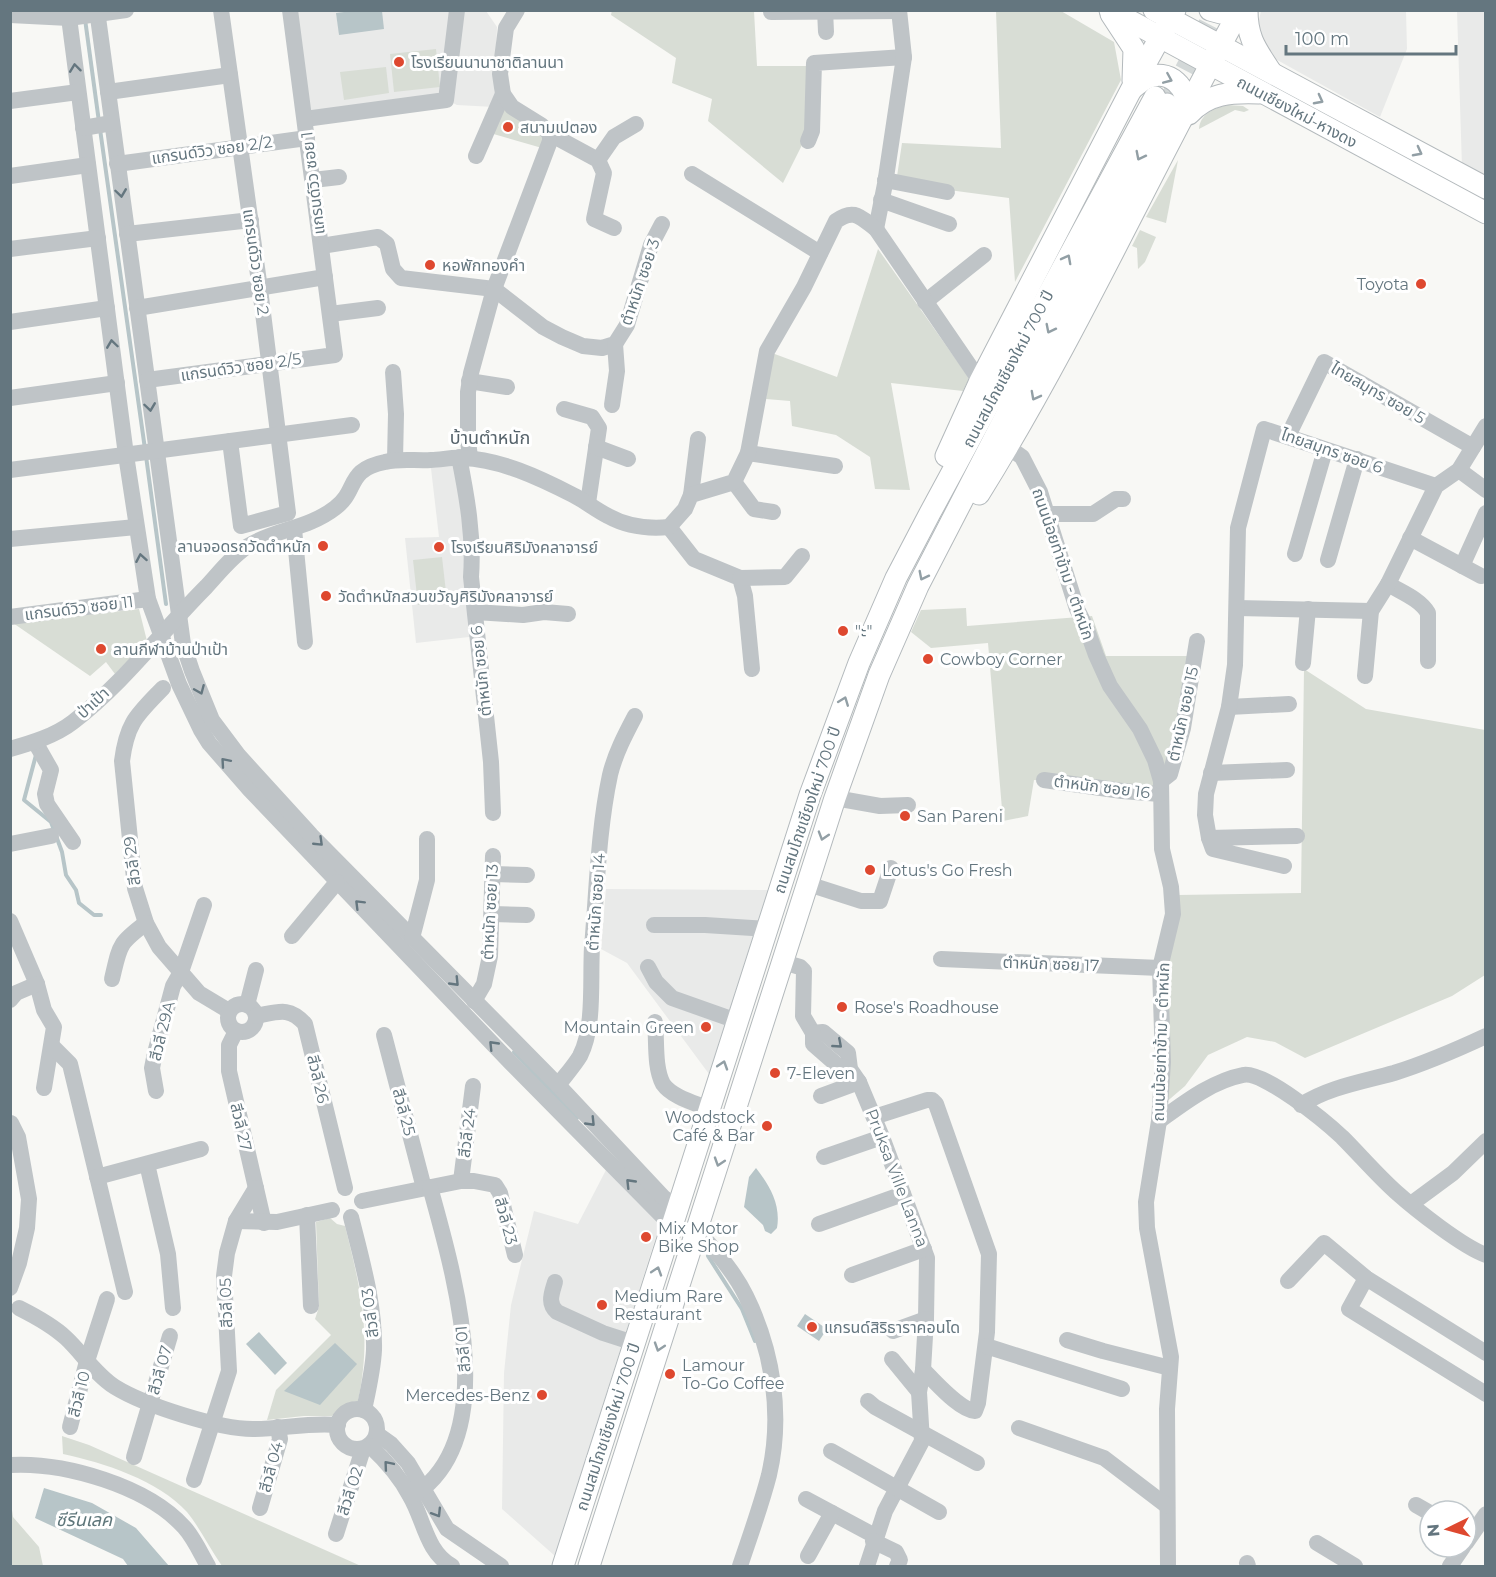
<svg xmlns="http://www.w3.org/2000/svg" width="1496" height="1577" viewBox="0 0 1496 1577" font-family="Montserrat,'Noto Sans Thai',sans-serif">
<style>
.built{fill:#e9eae9}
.green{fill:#d8ddd5}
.water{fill:#b7c5c8}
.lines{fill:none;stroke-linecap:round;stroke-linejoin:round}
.stream{stroke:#b7c5c8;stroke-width:4}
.major-tunnel{stroke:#d3d8d8;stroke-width:21;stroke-dasharray:21 10;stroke-linecap:butt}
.major-casing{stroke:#b3b9bc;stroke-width:23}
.minor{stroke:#bfc4c7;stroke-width:16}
.major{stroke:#fff;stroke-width:21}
.oneway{stroke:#64767f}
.oneway2{stroke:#929fa5}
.poi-dot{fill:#de482f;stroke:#fff;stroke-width:2}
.labels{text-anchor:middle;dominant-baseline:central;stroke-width:6;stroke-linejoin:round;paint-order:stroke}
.poi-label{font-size:16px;fill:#64767f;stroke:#fff;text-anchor:start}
.street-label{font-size:16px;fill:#64767f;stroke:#fff}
.neighbourhood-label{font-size:18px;fill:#56636b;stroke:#fff}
.water-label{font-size:18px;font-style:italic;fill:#5e767a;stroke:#fff}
</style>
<rect width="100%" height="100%" fill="#f8f8f5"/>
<g class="built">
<polygon points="295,11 486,11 497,27 494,107 457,105 441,97 309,111"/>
<polygon points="1261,11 1406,11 1407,49 1380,117 1270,56 1257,29"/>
<polygon points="1457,11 1485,11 1485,178 1462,167"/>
<polygon points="430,460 462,461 478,636 416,643 405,538 439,537"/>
<polygon points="606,889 768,890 709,1074 627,963 601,949"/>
<polygon points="606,1170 661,1221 555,1556 502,1509 504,1373 511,1305 534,1211 578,1224"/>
</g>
<g class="green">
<polygon points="612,10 754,11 757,66 810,66 809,131 783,183 708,121 712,99 672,83 676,58 611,15"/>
<polygon points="996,11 1061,11 1114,42 1121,80 1015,282 1009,198 896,183 902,143 1001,148"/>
<polygon points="436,49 440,87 394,92 390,54"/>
<polygon points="386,67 389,93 344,100 340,72"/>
<polygon points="503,103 545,134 542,148 490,133"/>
<path d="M1228,105l15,1 6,4 -5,2 -9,-2 -36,19c1,-15 15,-21 29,-24z"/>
<polygon points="1178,160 1166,223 1146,217"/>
<polygon points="1140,230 1156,237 1145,262 1138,269 1137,248 1132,246"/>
<polygon points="878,249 969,378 963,391 891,383 910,490 875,489 870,457 836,435 792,426 790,401 766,399 772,353 837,377"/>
<polygon points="442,557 447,601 418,605 413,560"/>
<polygon points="966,608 967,626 1092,616 1106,656 1194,656 1171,774 1155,789 1034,780 1028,816 1003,821 988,643 931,648 911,632 921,610"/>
<polygon points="139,609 147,641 115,674 106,662 90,676 13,623"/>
<polygon points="1304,669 1366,709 1485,730 1485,975 1452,996 1305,1058 1275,1042 1247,1037 1208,1055 1185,1086 1164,1104 1165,973 1178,895 1301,893"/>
<path d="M330,1218l7,6 8,2c16,64 27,109 13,175 -12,2 -18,5 -26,15h-28l-37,4 9,-30 55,-55 -16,-16 4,-12 -3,-85z"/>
<path d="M62,1436l27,9 272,121h-139c-12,-17 -22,-38 -35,-54 -29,-32 -83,-49 -124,-58z"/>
<polygon points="10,1496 13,1517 39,1547 43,1566 11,1566"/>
</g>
<g class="water">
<polygon points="360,10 382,11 384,29 339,35 336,13"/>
<path d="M756,1168c14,18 25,37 21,60l-6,6 -6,-3 -2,-6 -19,-18 5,-30z"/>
<polygon points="805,1314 827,1329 819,1341 797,1326"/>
<polygon points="259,1332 287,1363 275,1375 246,1344"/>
<polygon points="335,1343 357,1364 320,1405 284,1391"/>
<polygon points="44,1488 92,1503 136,1528 169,1566 128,1566 123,1559 35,1518"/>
</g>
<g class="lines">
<g class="stream">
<polyline points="85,19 99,122"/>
<polyline points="100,129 145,449"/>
<polyline points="146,456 166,604"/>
<polyline points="36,755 24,800 51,822 62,852 66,875 76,890 79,903 94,915 101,915"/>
<polyline points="514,1052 577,1118"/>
<polyline points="708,1256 742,1309 755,1341"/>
</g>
<polyline class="major-tunnel" points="1171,98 1216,10"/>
<g class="major-casing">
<g id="major">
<polyline points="1110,10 1486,213"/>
<polyline points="1154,10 1486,188"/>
<polyline points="1210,10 1221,13 1232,10"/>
<path d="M1247,10c0,29 10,40 24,62"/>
<polyline points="1111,14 1134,49 1133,81"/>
<path d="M1133,88c4,-3 8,-7 12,-9 24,-13 45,10 42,33"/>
<path d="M1189,114c19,-21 42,-22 70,-21"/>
<polyline points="946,456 980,381 1131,90 1175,10"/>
<path d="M979,494c97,-156 172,-324 261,-484"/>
<polyline points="563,1566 810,795 859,663 896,578 930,513 1155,97"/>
<polyline points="589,1566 835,798 879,675 918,586 1167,104"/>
</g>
</g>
<g class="minor">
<polyline points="68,10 126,455 148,599 179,684 201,730 209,743 250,790 511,1063 662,1216 672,1224"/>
<polyline points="97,10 183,644 192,671 212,720 239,756 311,835 558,1085 663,1197 677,1208"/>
<polyline points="221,10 260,289 288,513 241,526 230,441"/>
<polyline points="825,10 826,32"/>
<polyline points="771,12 899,11"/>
<polyline points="10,15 69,18 126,10"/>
<polyline points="108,92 230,75"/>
<polyline points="10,101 78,92"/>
<polyline points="305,119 446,100 457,10"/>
<polyline points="83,128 112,123"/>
<polyline points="550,134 598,160 604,173 594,219 614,228"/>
<polyline points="808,141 812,131 814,63 904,57"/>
<polyline points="476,156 503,94"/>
<polyline points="598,160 614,137 636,124"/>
<polyline points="117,164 307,138"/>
<polyline points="692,174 820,253"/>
<polyline points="10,176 88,165"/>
<polyline points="313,180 339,177"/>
<polyline points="885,180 947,192"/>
<polyline points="881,200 949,224"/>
<polyline points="876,229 885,184 904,57 899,10"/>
<polyline points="127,234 251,220"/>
<polyline points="321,246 378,237 387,244 393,269 401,278 494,289 543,327 562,337 583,346 602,348 615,344 627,325 651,245 662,224"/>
<polyline points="10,249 98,238"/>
<polyline points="925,302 984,255"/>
<polyline points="137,308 325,277"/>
<polyline points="330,314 378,308"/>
<polyline points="10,322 107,308"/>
<polyline points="393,372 396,414 395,460"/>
<polyline points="147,380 335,355 290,10"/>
<polyline points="469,381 507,387"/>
<polyline points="10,398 117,383"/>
<polyline points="612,405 617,371 615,344"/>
<polyline points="564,409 592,417 599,428 588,503"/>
<polyline points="1288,436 1324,362 1473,447"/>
<polyline points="596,447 628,459"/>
<polyline points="1008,447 1022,457 1040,492 1077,609 1086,627 1096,655 1110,686 1140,729 1155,760 1161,781 1162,849 1171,887 1173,914 1160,968 1163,1062 1159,1121 1146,1202 1147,1228 1171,1357 1167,1409 1168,1566"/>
<polyline points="748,453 835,466"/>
<path d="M459,457c8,40 15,79 12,120l20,185 2,51"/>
<polyline points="470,458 468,440 468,392 471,373 494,289 550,141 550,134 541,125 512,107 503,94 500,74 506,28 517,10"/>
<polyline points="10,470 352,425"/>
<polyline points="1459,470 1486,490"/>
<polyline points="734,482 754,509 773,512"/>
<polyline points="691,495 698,439"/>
<polyline points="1046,514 1093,514 1116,499 1123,499"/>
<polyline points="669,527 694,559 740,578 745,596 752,669"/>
<polyline points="294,529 305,642"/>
<polyline points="1410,538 1481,576"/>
<polyline points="10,539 136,527"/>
<polyline points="1295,554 1325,450"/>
<polyline points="1328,560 1357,459"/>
<polyline points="1462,566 1486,513"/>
<polyline points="740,578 785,577 802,556"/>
<path d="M1388,584c13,8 32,15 40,29v48"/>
<polyline points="1237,608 1371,611"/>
<polyline points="475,612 523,615 544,612 568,614"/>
<polyline points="10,617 148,599"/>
<polyline points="1303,663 1308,609"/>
<polyline points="1365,676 1371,611 1388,584 1436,486 1459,470 1486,426"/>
<path d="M163,688c-26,27 -36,34 -41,73l13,127 11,35 13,24 40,46 30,18"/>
<polyline points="1229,707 1289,704"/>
<polyline points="35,742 51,770 45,794 47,804 73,842"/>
<path d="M10,749c21,-6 45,-13 63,-27 50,-38 89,-91 133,-135 13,-14 26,-31 42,-41 28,-17 60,-17 87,-38 24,-18 10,-38 50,-46 15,-4 30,-1 46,-2 10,0 21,-3 31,-2 38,1 78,20 111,37 12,6 23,15 35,21 18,10 40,13 61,11l16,-18 6,-14 43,-13 14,-29 19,-102 37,-64 32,-66c18,-13 24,-4 40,8l104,152"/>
<polyline points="1211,773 1287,770"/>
<polyline points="1044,780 1122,791 1160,794"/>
<polyline points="1161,781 1170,774 1183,728 1197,641"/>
<polyline points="835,798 880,806 908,805"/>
<polyline points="1209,838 1205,815 1206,794 1229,707 1235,665 1238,528 1264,429 1436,486"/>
<polyline points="10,844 51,836"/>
<polyline points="1284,866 1213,849 1209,838 1297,836"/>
<polyline points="493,874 527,875"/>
<polyline points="808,884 861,901 880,901 891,868"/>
<polyline points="492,914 527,915"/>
<polyline points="10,921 37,984 44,1010 54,1027 44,1088"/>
<polyline points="654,925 705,925 767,929"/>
<polyline points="292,936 337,882"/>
<polyline points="412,938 427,880 427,839"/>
<polyline points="941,959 1160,968"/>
<polyline points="783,962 800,967 804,971 803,1016 813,1033"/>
<polyline points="648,967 656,982 672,998 737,1021"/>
<path d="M112,979c8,-34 6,-35 34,-56"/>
<polyline points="10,1000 16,993 37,984"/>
<polyline points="474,1001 484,984 490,956 493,856"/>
<circle cx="242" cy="1018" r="14"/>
<polyline points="247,1005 256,970"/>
<path d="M256,1016c22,-4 33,-10 49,8l40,164"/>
<path d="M655,1022c2,19 -1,45 8,62 9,13 32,19 46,25"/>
<polyline points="236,1031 229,1045 229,1071 264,1223"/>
<polyline points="813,1033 823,1032 848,1053 850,1069 859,1082 882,1137 927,1258 926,1319 923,1370 919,1392 922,1441 885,1511 867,1566"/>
<polyline points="813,1033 813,1044 837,1065 850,1069"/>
<polyline points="384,1035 424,1188"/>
<polyline points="52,1046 70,1064 125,1292"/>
<path d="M558,1085c7,-9 16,-19 22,-29 15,-29 10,-76 12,-109 5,-57 6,-116 18,-172 5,-21 15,-40 25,-59"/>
<polyline points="156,1091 152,1068 155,1053 173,986 181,972 204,905"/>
<polyline points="821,1096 859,1082"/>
<path d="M1301,1105c28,-18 61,-23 93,-32 32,-10 62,-23 92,-37"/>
<path d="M874,1117l53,-17h5l4,4 53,150 -2,78 -9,71 -3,8c-16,-1 -40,-30 -52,-41"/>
<path d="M1159,1121c25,-18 53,-40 84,-46 20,-5 83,47 99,62 18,18 35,38 54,55 19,17 67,55 90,63"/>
<polyline points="824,1157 882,1137"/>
<polyline points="147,1164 168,1254 173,1308"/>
<polyline points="97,1177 201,1149"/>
<polyline points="461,1181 473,1086"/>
<polyline points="362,1201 461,1181 474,1181 495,1185 500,1193 515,1255"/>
<polyline points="1411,1204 1453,1173 1486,1141"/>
<polyline points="307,1215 311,1306"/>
<path d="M351,1217c11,44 24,88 23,133 -1,20 -6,41 -10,60"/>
<polyline points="236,1221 277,1222 332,1210"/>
<polyline points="819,1224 903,1194"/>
<path d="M697,1230c18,21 37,41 49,66 27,55 37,119 23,179 -8,31 -19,61 -29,91"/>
<polyline points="852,1275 924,1249"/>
<polyline points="1366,1278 1349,1309 1486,1394"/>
<polyline points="1288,1281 1324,1243 1366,1278 1486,1353"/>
<path d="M555,1282c-3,11 -8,21 2,30l46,21 31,10"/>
<polyline points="10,1288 19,1263 27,1228 29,1199 18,1137 11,1123"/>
<path d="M19,1308c16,8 33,17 47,30 16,15 30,37 49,49 29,18 106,43 140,42 28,0 54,-7 83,-4"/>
<polyline points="893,1331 926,1319"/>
<polyline points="1067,1340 1103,1351 1170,1368"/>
<polyline points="986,1346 1122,1389"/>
<polyline points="892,1359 919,1392"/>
<polyline points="868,1401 875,1407 977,1463"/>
<circle cx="357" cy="1429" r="20"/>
<polyline points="70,1427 87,1361 107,1299"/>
<polyline points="1019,1428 1104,1458 1167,1506"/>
<polyline points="377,1434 391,1444 408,1463 447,1529 501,1566"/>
<path d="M370,1446c15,14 30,31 40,50 14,23 16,56 42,70"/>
<polyline points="831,1451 939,1512"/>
<polyline points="134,1457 170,1336"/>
<path d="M10,1465c55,-3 137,21 174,62 10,11 17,27 24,39"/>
<polyline points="194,1480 229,1371 224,1276 227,1253 236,1221 256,1188"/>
<path d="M411,1497c94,-56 42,-226 19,-310"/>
<polyline points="806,1499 875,1536"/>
<polyline points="1416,1505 1430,1513"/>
<polyline points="260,1508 280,1439 278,1427"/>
<polyline points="336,1534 363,1449"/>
<polyline points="873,1541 896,1552 900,1560 897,1566"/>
<polyline points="1317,1543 1355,1566"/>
<polyline points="1466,1543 1486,1514"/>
<polyline points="808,1556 832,1513"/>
<polyline points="1247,1563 1248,1566"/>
<polyline points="1450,1566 1463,1547"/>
</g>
<use href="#major" class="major"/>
</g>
<defs><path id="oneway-chevron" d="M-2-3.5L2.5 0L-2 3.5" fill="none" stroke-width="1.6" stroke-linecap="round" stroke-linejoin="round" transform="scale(1.5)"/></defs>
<g class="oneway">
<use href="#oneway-chevron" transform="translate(75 68) rotate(-97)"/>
<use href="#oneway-chevron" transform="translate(121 193) rotate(82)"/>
<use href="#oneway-chevron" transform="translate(112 344) rotate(-98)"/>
<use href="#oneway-chevron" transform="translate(150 407) rotate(82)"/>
<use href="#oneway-chevron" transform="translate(141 558) rotate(-100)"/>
<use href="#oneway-chevron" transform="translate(200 690) rotate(67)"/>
<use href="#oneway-chevron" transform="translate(225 762) rotate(-131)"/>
<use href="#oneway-chevron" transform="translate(319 842) rotate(44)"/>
<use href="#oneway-chevron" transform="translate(359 904) rotate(-135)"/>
<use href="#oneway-chevron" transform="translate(455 982) rotate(46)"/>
<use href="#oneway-chevron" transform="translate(838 1044) rotate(41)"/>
<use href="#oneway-chevron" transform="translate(493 1045) rotate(-134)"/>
<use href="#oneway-chevron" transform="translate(591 1122) rotate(46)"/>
<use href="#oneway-chevron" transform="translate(630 1183) rotate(-134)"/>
<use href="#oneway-chevron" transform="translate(388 1465) rotate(-130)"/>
<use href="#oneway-chevron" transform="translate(437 1513) rotate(58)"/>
</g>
<g class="oneway2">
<use href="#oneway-chevron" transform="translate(1168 79) rotate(23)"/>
<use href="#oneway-chevron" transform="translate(1319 100) rotate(28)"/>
<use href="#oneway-chevron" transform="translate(1418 152) rotate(28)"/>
<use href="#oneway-chevron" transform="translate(1140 156) rotate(117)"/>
<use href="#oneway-chevron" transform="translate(1067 259) rotate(-62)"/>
<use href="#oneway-chevron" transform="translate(1050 329) rotate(117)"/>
<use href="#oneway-chevron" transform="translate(1035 396) rotate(118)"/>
<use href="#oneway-chevron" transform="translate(923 576) rotate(117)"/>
<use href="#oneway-chevron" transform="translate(844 701) rotate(-69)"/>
<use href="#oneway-chevron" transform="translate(823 836) rotate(107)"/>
<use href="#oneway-chevron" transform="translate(723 1065) rotate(-72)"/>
<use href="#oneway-chevron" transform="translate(719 1162) rotate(108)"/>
<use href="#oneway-chevron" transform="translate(657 1271) rotate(-72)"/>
<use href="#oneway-chevron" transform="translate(659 1347) rotate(108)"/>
</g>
<g class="poi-dot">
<circle cx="399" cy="62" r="6"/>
<circle cx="508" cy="127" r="6"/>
<circle cx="430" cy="265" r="6"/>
<circle cx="1421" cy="284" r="6"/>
<circle cx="323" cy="546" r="6"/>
<circle cx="439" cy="547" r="6"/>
<circle cx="326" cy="596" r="6"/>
<circle cx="843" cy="631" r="6"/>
<circle cx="101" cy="649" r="6"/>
<circle cx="928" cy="659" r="6"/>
<circle cx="905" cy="816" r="6"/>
<circle cx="870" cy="870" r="6"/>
<circle cx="842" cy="1007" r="6"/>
<circle cx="706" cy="1027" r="6"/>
<circle cx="775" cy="1073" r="6"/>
<circle cx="767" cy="1126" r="6"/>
<circle cx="646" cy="1237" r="6"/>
<circle cx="602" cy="1305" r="6"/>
<circle cx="812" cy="1327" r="6"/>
<circle cx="670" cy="1374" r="6"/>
<circle cx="542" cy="1395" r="6"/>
</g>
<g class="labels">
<g class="poi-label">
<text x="411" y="62">โรงเรียนนานาชาติลานนา</text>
<text x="520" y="127">สนามเปตอง</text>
<text x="442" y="265">หอพักทองคำ</text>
<text x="1409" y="284" text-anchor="end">Toyota</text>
<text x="311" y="546" text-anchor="end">ลานจอดรถวัดตำหนัก</text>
<text x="451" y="547">โรงเรียนศิริมังคลาจารย์</text>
<text x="338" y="596">วัดตำหนักสวนขวัญศิริมังคลาจารย์</text>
<text x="855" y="631">"ะ"</text>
<text x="113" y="649">ลานกีฬาบ้านป่าเป้า</text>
<text x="940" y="659">Cowboy Corner</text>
<text x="917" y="816">San Pareni</text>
<text x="882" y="870">Lotus's Go Fresh</text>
<text x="854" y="1007">Rose's Roadhouse</text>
<text x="694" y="1027" text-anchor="end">Mountain Green</text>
<text x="787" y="1073">7-Eleven</text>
<text x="755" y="1117" text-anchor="end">Woodstock<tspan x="755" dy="18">Café &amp; Bar</tspan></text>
<text x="658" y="1228">Mix Motor<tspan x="658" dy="18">Bike Shop</tspan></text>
<text x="614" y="1296">Medium Rare<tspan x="614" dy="18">Restaurant</tspan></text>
<text x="824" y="1327">แกรนด์สิริธาราคอนโด</text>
<text x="682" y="1365">Lamour<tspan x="682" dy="18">To-Go Coffee</tspan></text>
<text x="530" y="1395" text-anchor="end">Mercedes-Benz</text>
</g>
<g class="street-label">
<text transform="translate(1297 112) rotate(28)">ถนนเชียงใหม่-หางดง</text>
<text transform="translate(212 150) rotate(-8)">แกรนด์วิว ซอย 2/2</text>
<text transform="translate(313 183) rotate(-97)">แกรนด์วิว ซอย 1</text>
<text transform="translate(256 262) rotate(82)">แกรนด์วิว ซอย 2</text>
<text transform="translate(640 282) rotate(-71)">ตำหนัก ซอย 3</text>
<text transform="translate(241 367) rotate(-8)">แกรนด์วิว ซอย 2/5</text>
<text transform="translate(1008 369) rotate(-62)">ถนนสมโภชเชียงใหม่ 700 ปี</text>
<text transform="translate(1378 393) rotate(30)">ไทยสมุทร ซอย 5</text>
<text transform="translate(1332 451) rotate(19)">ไทยสมุทร ซอย 6</text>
<text transform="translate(1063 564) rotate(71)">ถนนน้อยท่าข้าม - ตำหนัก</text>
<text transform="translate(79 608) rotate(-7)">แกรนด์วิว ซอย 11</text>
<text transform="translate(481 671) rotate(-96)">ตำหนัก ซอย 6</text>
<text transform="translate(93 703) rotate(-43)">ป่าเป้า</text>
<text transform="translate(1183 714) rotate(-78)">ตำหนัก ซอย 15</text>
<text transform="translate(1102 787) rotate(7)">ตำหนัก ซอย 16</text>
<text transform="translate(807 810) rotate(-71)">ถนนสมโภชเชียงใหม่ 700 ปี</text>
<text transform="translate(132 861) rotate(-97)">สีวลี 29</text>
<text transform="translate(596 902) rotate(-86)">ตำหนัก ซอย 14</text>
<text transform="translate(490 912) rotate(-87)">ตำหนัก ซอย 13</text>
<text transform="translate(1051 964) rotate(2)">ตำหนัก ซอย 17</text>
<text transform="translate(162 1031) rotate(-76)">สีวลี 29A</text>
<text transform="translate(1161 1042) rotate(-88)">ถนนน้อยท่าข้าม - ตำหนัก</text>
<text transform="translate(318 1079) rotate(77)">สีวลี 26</text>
<text transform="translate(404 1112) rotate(75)">สีวลี 25</text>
<text transform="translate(241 1127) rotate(77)">สีวลี 27</text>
<text transform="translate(467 1133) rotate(-83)">สีวลี 24</text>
<text transform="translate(897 1178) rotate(69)">Pruksa Ville Lanna</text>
<text transform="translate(506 1221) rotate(75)">สีวลี 23</text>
<text transform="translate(226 1303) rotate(-92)">สีวลี 05</text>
<text transform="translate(370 1313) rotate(-97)">สีวลี 03</text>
<text transform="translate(463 1349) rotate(-95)">สีวลี 01</text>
<text transform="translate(160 1370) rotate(-74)">สีวลี 07</text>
<text transform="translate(79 1394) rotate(-76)">สีวลี 10</text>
<text transform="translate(608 1427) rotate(-72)">ถนนสมโภชเชียงใหม่ 700 ปี</text>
<text transform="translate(271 1467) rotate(-75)">สีวลี 04</text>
<text transform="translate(350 1491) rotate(-72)">สีวลี 02</text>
</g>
<g class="neighbourhood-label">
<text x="490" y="438">บ้านตำหนัก</text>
</g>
<g class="water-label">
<text x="84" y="1520">ซีรีนเลค</text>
</g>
</g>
<rect width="1496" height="1577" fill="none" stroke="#64767f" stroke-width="24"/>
<g transform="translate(1448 1529) rotate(265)"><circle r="28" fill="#ffffff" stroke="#c1c8cc" stroke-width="1.5"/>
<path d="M0-4.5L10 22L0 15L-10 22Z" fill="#de482f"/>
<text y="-9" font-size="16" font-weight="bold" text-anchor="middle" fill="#64767f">N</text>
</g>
<path d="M1286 45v9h170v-9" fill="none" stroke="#64767f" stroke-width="3"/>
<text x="1295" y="45" font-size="18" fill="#64767f" stroke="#ffffff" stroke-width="4.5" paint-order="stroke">100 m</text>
</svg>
